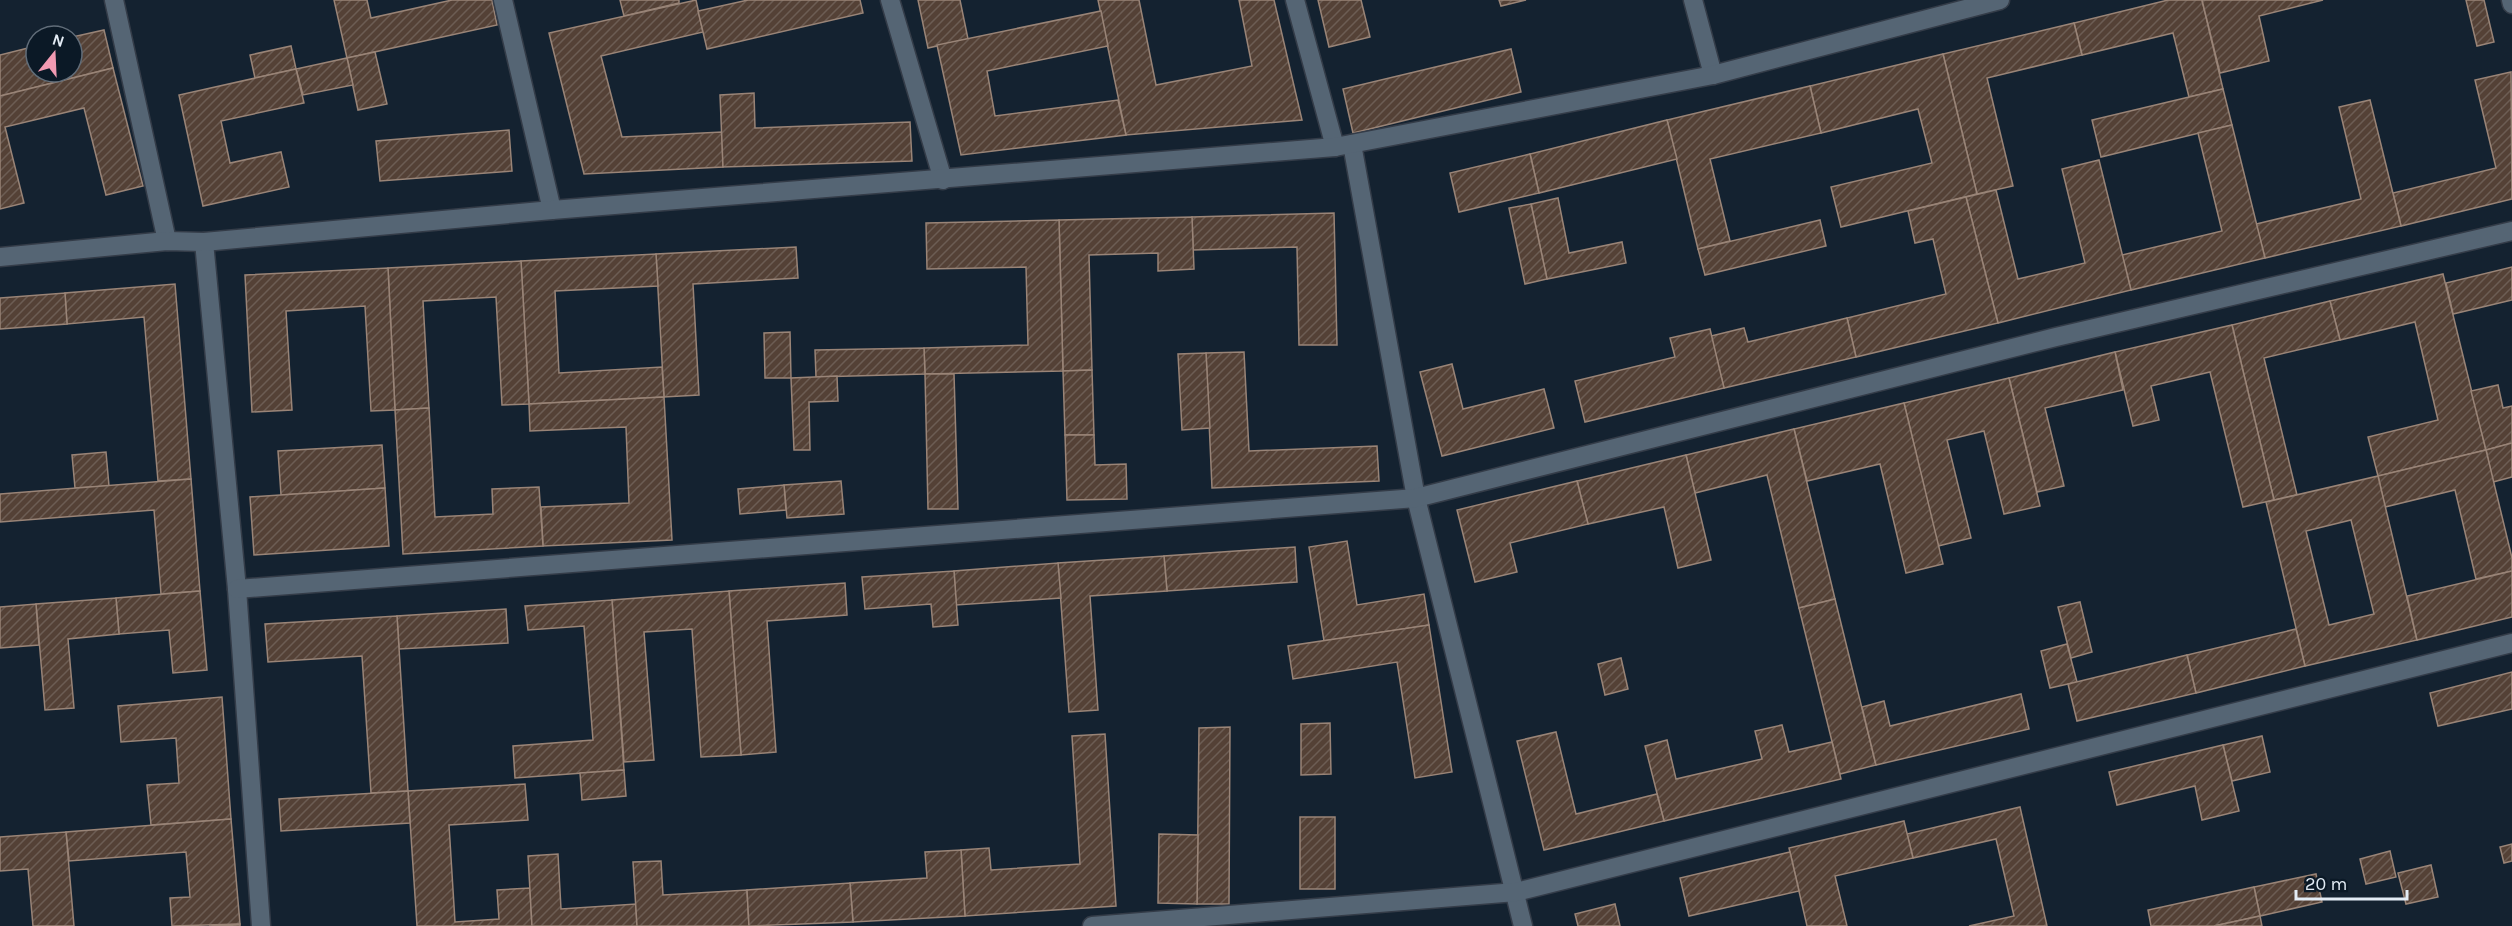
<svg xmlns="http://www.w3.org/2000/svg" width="2512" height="926" viewBox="0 0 2512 926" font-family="Karla,sans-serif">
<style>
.building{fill:url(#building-hatch);stroke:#998477;stroke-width:1.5;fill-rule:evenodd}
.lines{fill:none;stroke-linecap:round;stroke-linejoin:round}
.minor-casing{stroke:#343c48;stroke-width:21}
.minor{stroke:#556574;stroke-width:18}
</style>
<defs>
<pattern id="building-hatch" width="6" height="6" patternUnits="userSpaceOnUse" patternTransform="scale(1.5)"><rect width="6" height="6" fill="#544136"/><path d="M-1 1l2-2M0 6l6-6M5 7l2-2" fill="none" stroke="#6c5d54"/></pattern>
</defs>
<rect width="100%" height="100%" fill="#142230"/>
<g class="building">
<polygon points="334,0 367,0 371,18 452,0 492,0 497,25 347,58"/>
<polygon points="620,0 679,0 679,3 624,16"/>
<polygon points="696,0 703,32 601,56 622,137 722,132 723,167 584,174 549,33"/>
<polygon points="748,0 860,0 863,13 707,49 698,11"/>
<polygon points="918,0 960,0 968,39 928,48"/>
<polygon points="1098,0 1139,0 1156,85 1252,66 1239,0 1274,0 1302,120 1126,135"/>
<polygon points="1318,0 1361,0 1370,37 1329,47"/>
<polygon points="1499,0 1526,0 1501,6"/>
<polygon points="2168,0 2202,0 2223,89 2189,97 2173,33 2082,55 2074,23"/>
<polygon points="2202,0 2323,0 2259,16 2269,61 2220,73"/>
<polygon points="2466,0 2484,0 2494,42 2477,46"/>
<polygon points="1101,11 1108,46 987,71 995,116 1118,100 1126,135 961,155 937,45"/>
<polygon points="2074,23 2082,55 1987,78 2013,186 1977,194 1943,54"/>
<polygon points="104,30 113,68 0,96 0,55 36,46 36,72 72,72 72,37"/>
<polygon points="291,46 296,69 255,78 250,55"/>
<polygon points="1511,49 1521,92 1353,133 1343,89"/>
<polygon points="375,52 387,104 358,110 347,58"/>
<polygon points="1943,54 1977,194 1841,227 1831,187 1932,163 1918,109 1821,133 1810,86"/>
<polygon points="347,58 353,85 303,95 296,69"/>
<polygon points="113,68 143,186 106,195 84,108 5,127 24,203 0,209 0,96"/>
<polygon points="296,69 304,103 221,121 230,163 281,152 289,187 203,206 179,95"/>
<polygon points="2511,72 2512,199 2401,226 2393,193 2496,168 2475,80"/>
<polygon points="1810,86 1821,133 1710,159 1730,241 1698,249 1667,120"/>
<polygon points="2223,89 2232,125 2101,157 2092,120"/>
<polygon points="754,93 755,128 910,122 912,161 723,167 720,95"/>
<polygon points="2370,100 2401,226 2265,258 2256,224 2361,199 2339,107"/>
<polygon points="1667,120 1677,159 1539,193 1530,154"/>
<polygon points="2232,125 2265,258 2131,290 2122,255 2222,231 2198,133"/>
<polygon points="509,130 512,171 380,181 376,141"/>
<polygon points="1530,154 1539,193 1459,212 1450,173"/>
<polygon points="2099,160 2131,290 1998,323 1966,197 1996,190 2018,279 2085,263 2062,169"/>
<polygon points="1966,197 1998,323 1856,357 1847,318 1946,294 1933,239 1915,243 1908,211"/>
<polygon points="1558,198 1569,253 1622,242 1626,263 1547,279 1531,204"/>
<polygon points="1531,204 1547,279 1525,284 1509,208"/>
<polygon points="1334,213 1337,345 1299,345 1297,247 1193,250 1192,217"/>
<polygon points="1192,217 1194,269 1158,271 1158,253 1089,255 1092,370 1063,371 1059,220"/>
<polygon points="1059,220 1063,371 925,374 924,348 1028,345 1026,267 927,269 926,223"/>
<polygon points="1820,220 1826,246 1705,275 1698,249"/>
<polygon points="796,247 798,278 693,284 699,395 664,397 656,254"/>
<polygon points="656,254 658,286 555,291 559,373 662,367 664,397 529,404 521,261"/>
<polygon points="521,261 529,404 502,405 496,297 423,301 429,408 395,410 388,268"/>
<polygon points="2512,267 2512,300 2453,314 2446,283"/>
<polygon points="388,268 395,410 371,411 365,306 286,311 292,410 252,412 245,275"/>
<polygon points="2443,274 2486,450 2378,476 2368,437 2438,420 2415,322 2340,340 2330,301"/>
<polygon points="175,284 191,479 158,481 144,317 67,324 65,293"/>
<polygon points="65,293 67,324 0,329 0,298"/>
<polygon points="2330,301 2340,340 2264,358 2297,495 2274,500 2232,325"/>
<polygon points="1847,318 1856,357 1724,388 1711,336 1744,328 1748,342"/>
<polygon points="2232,325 2274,500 2243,507 2210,372 2151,386 2159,420 2133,426 2115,352"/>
<polygon points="1710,329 1724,388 1585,422 1575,381 1675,357 1670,338"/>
<polygon points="790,332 791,378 765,378 764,333"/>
<polygon points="924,348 925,374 816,377 815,350"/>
<polygon points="1244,352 1249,451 1377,446 1379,481 1212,488 1206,353"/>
<polygon points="2115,352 2123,390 2045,408 2064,486 2037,492 2009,378"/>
<polygon points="1206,353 1210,428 1182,430 1178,354"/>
<polygon points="1452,364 1463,409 1544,389 1554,428 1442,456 1420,372"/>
<polygon points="1092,370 1094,435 1065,435 1063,371"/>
<polygon points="925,374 954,374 958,509 928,509"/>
<polygon points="837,376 838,401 809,402 810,450 794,450 791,378"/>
<polygon points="2009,378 2040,506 2004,514 1984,431 1947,440 1971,538 1938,546 1904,403"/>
<polygon points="2498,385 2503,408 2512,406 2512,443 2486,450 2471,391"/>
<polygon points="664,397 672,540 543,546 541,507 629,503 626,427 530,431 529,404"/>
<polygon points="1904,403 1943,564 1906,573 1880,464 1807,481 1794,429"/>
<polygon points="429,408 435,517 493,514 492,489 539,487 543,546 403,554 395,410"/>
<polygon points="1794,429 1835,599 1799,608 1767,475 1695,493 1686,455"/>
<polygon points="1065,435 1094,435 1095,465 1126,464 1127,499 1067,500"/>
<polygon points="2512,443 2512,477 2493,482 2486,450"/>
<polygon points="382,445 385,488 281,495 278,451"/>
<polygon points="2486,450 2512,558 2512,571 2476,579 2455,490 2385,507 2378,476"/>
<polygon points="106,452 109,486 75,488 72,455"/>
<polygon points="1686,455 1711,560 1678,568 1664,507 1588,524 1577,481"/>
<path d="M2378,476l39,164 -112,26 -39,-164zM2351,520l23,94 -45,11 -23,-94z"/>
<polygon points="191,479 200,591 161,594 154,510 0,522 0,494"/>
<polygon points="841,481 844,514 787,518 784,485"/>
<polygon points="1577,481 1588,524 1510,543 1517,572 1475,582 1457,510"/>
<polygon points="784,485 786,510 740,514 738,489"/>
<polygon points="385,488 389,546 254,555 250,497"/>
<polygon points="1347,541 1357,605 1424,594 1429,625 1324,641 1309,547"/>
<polygon points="1295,547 1297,582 1167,591 1164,556"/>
<polygon points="1164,556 1167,591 1090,596 1098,710 1069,712 1058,563"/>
<polygon points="1058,563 1061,598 956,605 954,571"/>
<polygon points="954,571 958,625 933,627 931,604 865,609 862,577"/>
<polygon points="2512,571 2512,617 2417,640 2407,596"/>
<polygon points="845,583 847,615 767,621 776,752 741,755 729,591"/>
<polygon points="200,591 207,670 173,673 169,630 119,634 116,598"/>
<polygon points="729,591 741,755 701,757 692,629 644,632 654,760 624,762 612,600"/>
<polygon points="116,598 119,634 68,639 74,708 45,710 36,604"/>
<polygon points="1835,599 1876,765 1840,774 1799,608"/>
<polygon points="612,600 624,770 515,778 513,746 593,740 584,626 528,630 525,606"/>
<polygon points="2080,602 2092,652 2071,658 2058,607"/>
<polygon points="36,604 39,645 0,648 0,607"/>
<polygon points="506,609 508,643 399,649 397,616"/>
<polygon points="397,616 408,791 371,793 362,656 268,662 265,624"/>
<polygon points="1429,625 1452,772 1415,778 1397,662 1293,679 1288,646"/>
<polygon points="2296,629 2305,666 2196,693 2187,655"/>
<polygon points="2067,644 2077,682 2050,688 2041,651"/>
<polygon points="2187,655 2196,693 2077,721 2068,684"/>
<polygon points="1621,658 1628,689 1605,695 1598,664"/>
<polygon points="2512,672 2512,709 2438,726 2430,693"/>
<polygon points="2021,694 2029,729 1876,765 1862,707 1884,701 1890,726"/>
<polygon points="222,697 231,819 151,825 147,785 179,783 176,738 121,742 118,706"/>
<polygon points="1330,723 1331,774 1301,775 1301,724"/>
<polygon points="1782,725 1789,752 1832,742 1841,779 1664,821 1645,746 1667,740 1676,779 1762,759 1755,731"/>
<polygon points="1230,727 1229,904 1197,904 1199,728"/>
<polygon points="1556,732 1576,814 1657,794 1664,821 1544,850 1517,741"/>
<polygon points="1105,734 1116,906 965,916 961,850 989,848 991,870 1080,864 1072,736"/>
<polygon points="2262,736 2270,772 2232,781 2223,745"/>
<polygon points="2223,745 2239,811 2202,820 2195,786 2117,805 2109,772"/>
<polygon points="624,770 626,796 582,800 580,773"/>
<polygon points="525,784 528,820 449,825 455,922 499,919 497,890 530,888 532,926 417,926 408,791"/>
<polygon points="408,791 410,823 281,831 279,799"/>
<polygon points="2020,807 2047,926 1969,926 2014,916 1996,839 1913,858 1907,834"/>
<rect x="1300" y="817" width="35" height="72"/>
<polygon points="231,819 240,924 172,926 170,898 190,897 186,852 69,861 66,832"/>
<polygon points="1904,821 1913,858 1835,876 1847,926 1807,926 1789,848"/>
<polygon points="66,832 74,926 33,926 28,869 0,871 0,837"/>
<polygon points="1159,834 1198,835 1197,904 1158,903"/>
<polygon points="2512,844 2512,861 2504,863 2500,847"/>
<polygon points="961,850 965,916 853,922 850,883 927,878 925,852"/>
<polygon points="2390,851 2396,877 2366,884 2360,859"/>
<polygon points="1790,852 1799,891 1689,916 1680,878"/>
<polygon points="558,854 561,909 636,904 637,926 532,926 528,856"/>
<polygon points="661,861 663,895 747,890 749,926 637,926 633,862"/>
<polygon points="2431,865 2438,897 2406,904 2398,873"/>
<polygon points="2316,874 2322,902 2260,916 2254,887"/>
<polygon points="850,883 853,922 749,926 747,890"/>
<polygon points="2254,887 2260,916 2214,926 2151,926 2148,910"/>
<polygon points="1615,904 1620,926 1578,926 1575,914"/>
<polygon points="2260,916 2262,926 2214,926"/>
<polygon points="240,924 240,926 209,926"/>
</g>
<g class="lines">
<g class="minor-casing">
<g id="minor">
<polyline points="114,0 167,241"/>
<polyline points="503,0 552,210"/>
<polyline points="890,0 943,180"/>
<polyline points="1295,0 1335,147"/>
<polyline points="1693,0 1713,75"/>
<polyline points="2511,0 2512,4"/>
<polyline points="1352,144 1416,498 1523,926"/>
<polyline points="204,242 237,589 261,926"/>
<polyline points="0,257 167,241 204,242 552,210 1335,147 1713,75 2000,0"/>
<polyline points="237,589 1416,498 2056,337 2512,231"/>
<polyline points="1092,926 1516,892 2512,643"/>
</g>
</g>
<use href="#minor" class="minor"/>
</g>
<g transform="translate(54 54) rotate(18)"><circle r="28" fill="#0b1926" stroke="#616d79" stroke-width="1.5"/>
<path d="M0-4.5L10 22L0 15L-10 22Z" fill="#f19ab2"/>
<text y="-9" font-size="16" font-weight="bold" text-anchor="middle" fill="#e3ecf5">N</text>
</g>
<path d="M2296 890v9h111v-9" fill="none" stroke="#e3ecf5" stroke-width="3"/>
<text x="2305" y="890" font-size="18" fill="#e3ecf5" stroke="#0b1926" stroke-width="4.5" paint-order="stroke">20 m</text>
</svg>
